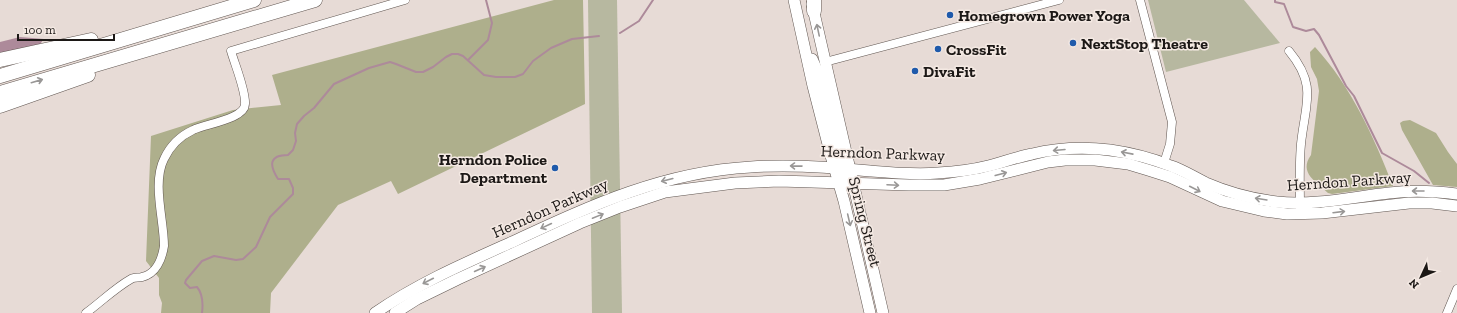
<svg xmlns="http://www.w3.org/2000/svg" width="1457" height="313" viewBox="0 0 1457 313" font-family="'Zilla Slab',serif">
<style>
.green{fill:#b7b8a0}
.forest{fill:#aeaf8c}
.water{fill:#ad8a9a}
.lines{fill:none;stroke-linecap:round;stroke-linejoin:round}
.stream{stroke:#ad8a9a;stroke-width:2}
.street-casing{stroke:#605651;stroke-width:9}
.secondary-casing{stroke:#605651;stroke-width:12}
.highway-casing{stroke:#605651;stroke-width:15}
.street{stroke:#fff;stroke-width:8}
.secondary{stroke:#fff;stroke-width:11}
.highway{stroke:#fff;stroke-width:14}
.oneway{stroke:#999796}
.poi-dot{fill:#1f5aab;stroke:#f4e9e3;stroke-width:1.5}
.labels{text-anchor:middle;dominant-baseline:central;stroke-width:3;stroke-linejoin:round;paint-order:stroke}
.poi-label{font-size:16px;font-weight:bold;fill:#1c1816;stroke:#f4e9e3;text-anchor:start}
.street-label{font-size:16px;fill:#1c1816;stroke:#f4e9e3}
</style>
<rect width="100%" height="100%" fill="#e7dbd6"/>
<g class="green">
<polygon points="588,0 617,0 622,313 592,313"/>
<polygon points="1148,0 1244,0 1280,43 1166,72"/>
</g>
<g class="forest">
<polygon points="554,0 583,0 585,104 398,194 391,181 338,205 271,293 270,313 161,313 162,303 159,295 159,278 146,261 151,136 233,110 281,105 272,75"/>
<path d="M1315,47c36,39 59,90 78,139l-61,8 -4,-1c-11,-11 -30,-20 -17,-38l8,-64 -2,-12 -6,-12 -1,-15z"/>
<polygon points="1410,120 1436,133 1448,152 1457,164 1457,187 1433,185 1402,130 1400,123 1403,121"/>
</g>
<polygon class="water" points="20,37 44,39 40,44 0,54 0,42"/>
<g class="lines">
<g class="stream">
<polyline points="1275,0 1275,2 1284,4 1293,27 1306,31 1314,29 1319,35 1346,86 1354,96 1382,153 1414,171 1429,183"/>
<polyline points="620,33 639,21 653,0"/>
<polyline points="468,60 488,40 492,23 486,0"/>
<path d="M202,313c1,-8 1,-19 -5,-26l-7,1 -5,-5 1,-3 16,-19 12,-5 22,4 7,-1 13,-12 14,-30 23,-23v-6l-4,-9h-11c-9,-14 -9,-24 10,-24l5,-5 3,-9 -1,-8 2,-9 7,-8 10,-8 20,-24 35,-16 21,-6 6,2 20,8h7l10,-5 13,-10 6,-3h6l5,2 21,19 12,2h19l8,-3 10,-13 18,-13 21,-9 27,-3"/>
</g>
<g class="street-casing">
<g id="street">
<polyline points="1140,0 1172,122 1170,144 1164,163"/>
<path d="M1289,51c29,35 16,53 12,93 -2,21 -1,43 -1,64"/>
<polyline points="825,62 1059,0"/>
<path d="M86,313c15,-11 29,-25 45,-34 3,-2 8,-1 11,-2 14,-3 20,-18 22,-31 0,-26 -12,-63 0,-87 6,-13 16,-23 29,-29 12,-6 52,-11 52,-26 1,-13 -10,-39 -14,-53l174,-51"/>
<polyline points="1447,313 1457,289"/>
</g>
</g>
<g class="secondary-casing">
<g id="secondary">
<polyline points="794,0 813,86 831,156 844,201 870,313"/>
<polyline points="812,4 883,313"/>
<polyline points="812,59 819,75 844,175"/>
<path d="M375,313c44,-30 88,-49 135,-70 80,-37 152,-71 241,-76 40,-3 80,0 119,4 23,2 45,4 68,2 17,-1 34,-3 50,-7 15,-4 29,-9 44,-12 26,-6 52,-7 78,-4 21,3 41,8 61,16 12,4 23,11 35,17 23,10 46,16 71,19 38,4 75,-5 112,-9 23,-3 45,-2 68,1"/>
<polyline points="395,313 417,299 458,279 580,223 620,207 665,192 735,183 779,181 909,185 944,185 980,179 1048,162 1065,160 1095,160 1128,164 1148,170 1170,177 1222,201 1264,211 1287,214 1322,213 1409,203 1432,203 1457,206"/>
</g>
</g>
<g class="highway-casing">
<g id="highway">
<polyline points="814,11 814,0"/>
<polyline points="0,60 91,40"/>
<polyline points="0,76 254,0"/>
<polyline points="0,93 315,0"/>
<polyline points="0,106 88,75"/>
</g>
</g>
<use href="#street" class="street"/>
<use href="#secondary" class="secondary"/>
<use href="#highway" class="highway"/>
</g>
<defs><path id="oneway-shaft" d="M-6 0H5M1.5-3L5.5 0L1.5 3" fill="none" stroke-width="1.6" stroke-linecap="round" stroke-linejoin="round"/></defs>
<g class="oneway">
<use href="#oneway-shaft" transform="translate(818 30) rotate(-102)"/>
<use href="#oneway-shaft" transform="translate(37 81) rotate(-16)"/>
<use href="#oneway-shaft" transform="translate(1059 150) rotate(175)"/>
<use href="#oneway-shaft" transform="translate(1127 153) rotate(-169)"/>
<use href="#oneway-shaft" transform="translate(796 166) rotate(-179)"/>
<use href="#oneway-shaft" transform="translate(1001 174) rotate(-15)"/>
<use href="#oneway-shaft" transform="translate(667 180) rotate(166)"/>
<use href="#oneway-shaft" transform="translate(893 185) rotate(3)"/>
<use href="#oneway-shaft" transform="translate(1195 189) rotate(27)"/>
<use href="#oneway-shaft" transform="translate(1418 191) rotate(180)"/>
<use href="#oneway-shaft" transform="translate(1261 199) rotate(-171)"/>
<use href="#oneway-shaft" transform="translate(1339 212) rotate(-7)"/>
<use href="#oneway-shaft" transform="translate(598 216) rotate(-22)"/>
<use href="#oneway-shaft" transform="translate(849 220) rotate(77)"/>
<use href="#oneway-shaft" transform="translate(546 226) rotate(155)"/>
<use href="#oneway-shaft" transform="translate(480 269) rotate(-24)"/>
<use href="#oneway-shaft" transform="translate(428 281) rotate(153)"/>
</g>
<g class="poi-dot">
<circle cx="950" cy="15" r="4"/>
<circle cx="1073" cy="43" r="4"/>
<circle cx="938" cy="49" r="4"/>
<circle cx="915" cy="71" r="4"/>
<circle cx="555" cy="168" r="4"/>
</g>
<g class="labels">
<g class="poi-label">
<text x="958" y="15">Homegrown Power Yoga</text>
<text x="1081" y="43">NextStop Theatre</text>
<text x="946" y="49">CrossFit</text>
<text x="923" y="71">DivaFit</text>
<text x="547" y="159" text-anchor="end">Herndon Police<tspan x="547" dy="18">Department</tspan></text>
</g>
<g class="street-label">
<text transform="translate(883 153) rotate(2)">Herndon Parkway</text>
<text transform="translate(1349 181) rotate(-4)">Herndon Parkway</text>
<text transform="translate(550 208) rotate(-24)">Herndon Parkway</text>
<text transform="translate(865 222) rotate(76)">Spring Street</text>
</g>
</g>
<g transform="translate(1421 277) rotate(226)" stroke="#f4e9e3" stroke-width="3" paint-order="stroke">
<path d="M0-3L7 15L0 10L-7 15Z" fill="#1c1816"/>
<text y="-6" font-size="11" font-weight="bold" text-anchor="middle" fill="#1c1816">N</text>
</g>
<path d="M18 34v6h96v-6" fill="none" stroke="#1c1816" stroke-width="2"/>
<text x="24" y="34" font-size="12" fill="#1c1816" stroke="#f4e9e3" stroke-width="3" paint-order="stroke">100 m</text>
</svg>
